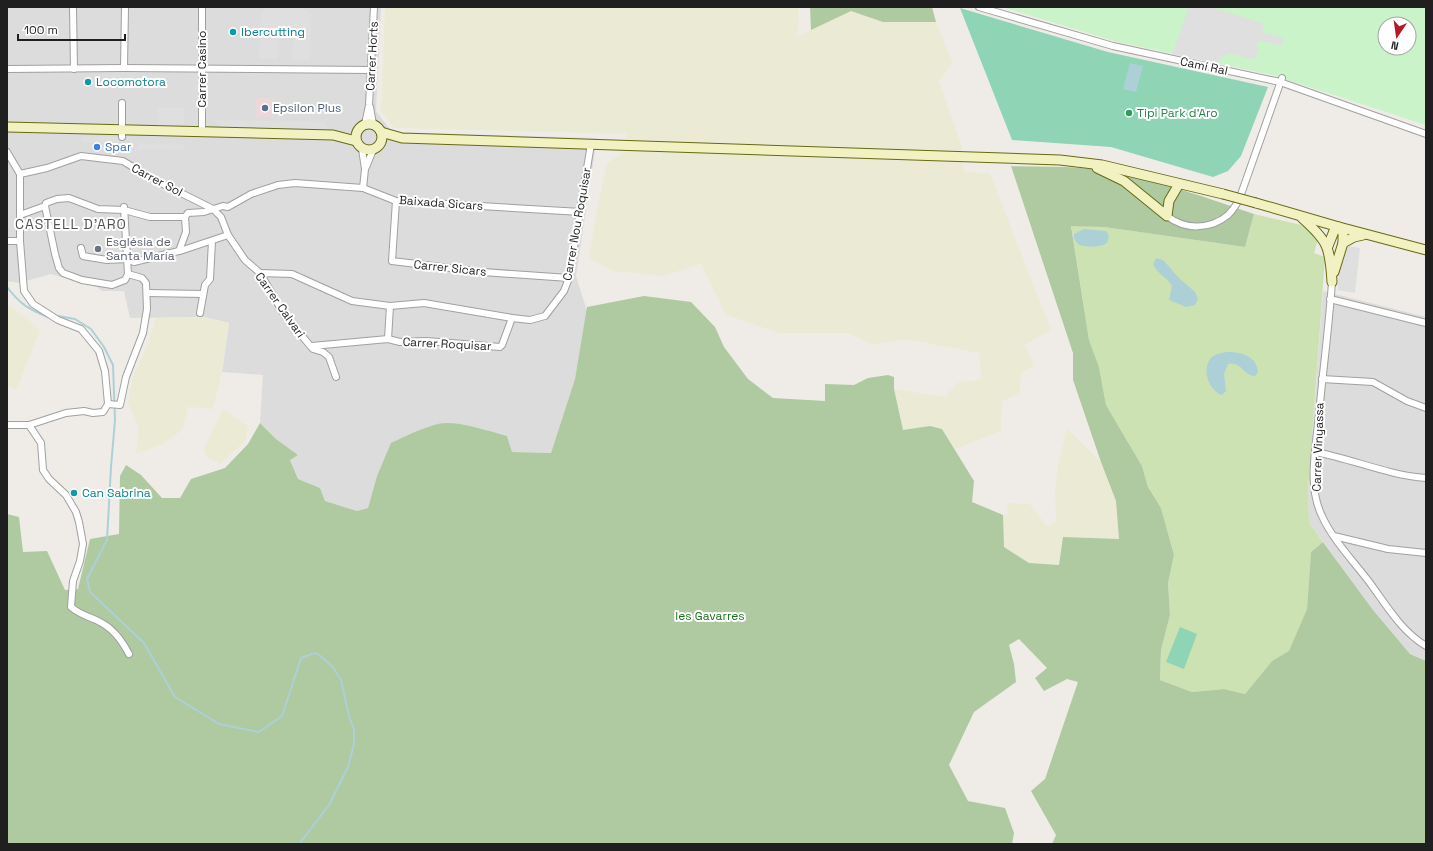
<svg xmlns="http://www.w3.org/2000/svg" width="1433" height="851" viewBox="0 0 1433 851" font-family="'Space Grotesk',sans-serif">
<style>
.residential{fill:#dddcdc}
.commercial{fill:#edd8d9}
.farmland{fill:#ebebd5}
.grass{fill:#cde2b3}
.forest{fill:#afc9a1}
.park{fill:#caf3ca;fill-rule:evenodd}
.pitch{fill:#8fd4b5}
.parking{fill:#dfdfdf}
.water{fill:#add0d7}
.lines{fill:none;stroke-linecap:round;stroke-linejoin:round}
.stream{stroke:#add0d7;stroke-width:2}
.street-casing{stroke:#a0a0a0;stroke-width:8}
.secondary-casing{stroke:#666a13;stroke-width:11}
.street{stroke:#fff;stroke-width:6}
.secondary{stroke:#f2f1c2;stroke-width:9}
.secondary-bridge-casing{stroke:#666a13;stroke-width:11;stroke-linecap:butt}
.secondary-bridge{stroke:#f2f1c2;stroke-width:9}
.culture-dot{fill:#0f9aa8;stroke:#fff;stroke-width:1.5}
.service-dot{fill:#5c6f8a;stroke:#fff;stroke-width:1.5}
.leisure-dot{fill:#2e9e5b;stroke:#fff;stroke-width:1.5}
.shop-dot{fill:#3f7fe0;stroke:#fff;stroke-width:1.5}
.worship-dot{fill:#6b7280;stroke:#fff;stroke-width:1.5}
.labels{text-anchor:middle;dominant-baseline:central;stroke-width:4;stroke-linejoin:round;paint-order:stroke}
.culture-label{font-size:12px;fill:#0d838f;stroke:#fff;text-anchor:start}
.street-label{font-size:12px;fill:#1f1f1f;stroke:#fff}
.service-label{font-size:12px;fill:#4e5e75;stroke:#fff;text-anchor:start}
.leisure-label{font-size:12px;fill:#27864d;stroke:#fff;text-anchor:start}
.shop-label{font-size:12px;fill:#366cbe;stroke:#fff;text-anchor:start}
.worship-label{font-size:12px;fill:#5b616d;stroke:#fff;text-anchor:start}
.park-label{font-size:12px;fill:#1a711b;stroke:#fff}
.quarter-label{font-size:14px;letter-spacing:1px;fill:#525252;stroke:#fff}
</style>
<rect width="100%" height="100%" fill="#efece7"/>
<g class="residential">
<polygon points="7,7 381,7 376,111 392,132 597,138 576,276 587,311 575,379 551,453 512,452 507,436 483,429 445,423 377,476 368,508 357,511 325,501 320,488 298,479 290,459 298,455 276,439 260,423 263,375 222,372 229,323 204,317 130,318 124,291 102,291 97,287 51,274 19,283 7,281"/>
<polygon points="1323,291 1426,317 1426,661 1410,654 1373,610 1309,522 1308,492"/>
</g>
<polygon class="commercial" points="256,98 274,99 273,117 256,117"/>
<g class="farmland">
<polygon points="385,7 798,7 799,21 796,37 851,11 883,22 936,22 953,63 939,81 962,148 964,172 990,173 1051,330 1025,345 1034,366 1021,373 1020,394 1002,401 1001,431 955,449 942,429 930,426 903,431 894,389 945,397 957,383 981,379 979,353 905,339 873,345 848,333 779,333 726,315 701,264 663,276 613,271 589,258 598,203 607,163 623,153 626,134 394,128 381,111"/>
<polygon points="7,304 40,330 17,389 7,386"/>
<polygon points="204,317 229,323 222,372 213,409 188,407 183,429 163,444 136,454 139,427 128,403 133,376 148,345 156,318"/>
<polygon points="223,409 248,426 246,440 220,464 207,457 204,451 205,446"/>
<polygon points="1067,428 1101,462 1116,501 1119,539 1063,537 1059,565 1029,563 1004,547 1003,515 1008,514 1007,503 1030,504 1047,526 1056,521 1055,495 1057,470"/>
</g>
<polygon class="grass" points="1254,214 1306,226 1318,239 1314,253 1325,257 1308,492 1309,522 1323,542 1311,552 1307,609 1289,652 1272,661 1245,694 1224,689 1192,692 1160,680 1161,650 1170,615 1168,583 1174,555 1161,508 1148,487 1142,466 1106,405 1099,367 1089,340 1071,225 1104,227 1245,247"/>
<g class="forest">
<polygon points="810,7 932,7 936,22 883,22 851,11 811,30"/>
<path d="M1011,166c23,1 47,0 70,2 59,6 118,27 173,46l-9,33 -141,-20 -33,-1 18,114 10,27 7,38 36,61 6,21 13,21 13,47 -6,28 2,32 -9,35 -1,30 32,12 32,-3 21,5 27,-33 17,-10 18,-42 4,-57 12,-10 50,68 37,44 16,7v183h-374l4,-9 -25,-44 14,-12 33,-97 -11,-3 -23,12 -9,-13 12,-10 -28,-29 -10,6 5,19 2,18 -42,30 -25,53 19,36 37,7 9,25 -2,11h-1005v-330l12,3 4,35 24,-1 18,39 13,-1 12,-50 29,-5 1,-58 6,-11 15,10 21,23h18l11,-19 34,-11 23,-24 12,-21 16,16 22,16 -8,5 8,19 22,9 5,13 32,10 11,-3 9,-32 14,-33c13,-6 41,-20 55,-20 19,0 43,8 61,13l5,16 39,1 24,-74 12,-72 57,-11 47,6 24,25 9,20 24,32 25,19 52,3v-17l29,1 14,-7 20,-3 6,2v12l9,41 27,-4 12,3 32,52 -2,21 31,13 1,32 25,16 30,2 4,-28 56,2 -3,-38 -15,-39 -28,-82v-27z"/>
</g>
<path class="park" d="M1002,7h424v118l-154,-50 -154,-33zM1385,24h24v24h-24z"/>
<g class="pitch">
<polygon points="960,8 1108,52 1268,87 1241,156 1228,171 1213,177 1111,147 1012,140"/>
<polygon points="1180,627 1197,634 1184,669 1166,662"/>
</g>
<g class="parking">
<polygon points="271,7 303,8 311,15 310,60 292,59 293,36 279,36 278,59 259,58 261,11"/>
<polygon points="1189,7 1211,7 1264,24 1262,32 1284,38 1281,46 1261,40 1260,42 1257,42 1256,46 1259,47 1255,60 1228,53 1217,63 1172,54"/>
<rect x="158" y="108" width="26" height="17"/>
<polygon points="215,120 324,122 328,131 221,128"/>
<polygon points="82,136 119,137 119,143 82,142"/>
<polygon points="138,143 184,145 184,150 138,149"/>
<polygon points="1349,246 1360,248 1355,293 1338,290 1338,279 1345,254"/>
</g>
<g class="water">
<polygon points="1130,63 1143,66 1136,92 1123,89"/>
<path d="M1084,229l22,2 3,5 -2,7c-8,5 -19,4 -28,2l-5,-6v-5z"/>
<path d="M1156,258l7,2 16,18 16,14 3,7 -3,6 -9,2 -17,-7 3,-14c-5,-9 -15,-12 -19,-22z"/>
<path d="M1229,352c12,0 28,4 29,20l-3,4c-13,-1 -12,-14 -27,-12l-4,10 2,17 -4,4c-13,-4 -21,-26 -11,-37 4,-4 12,-6 18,-6z"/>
</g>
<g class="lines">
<g class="stream">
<path d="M7,287c13,17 21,22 41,30"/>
<polyline points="58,316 75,319 91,329 104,347 113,365 115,420 111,467 107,540 87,579 90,592 144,643 175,697 219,724 259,732 282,716 301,658 315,653 318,654 332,666 341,680 349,716 354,730 354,744 348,767 329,805 299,844"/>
</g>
<g class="street-casing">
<g id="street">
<polyline points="73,7 74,69"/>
<polyline points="979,7 1113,46 1280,82 1426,134"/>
<polyline points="124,68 125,7"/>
<polyline points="7,69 124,68 371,70"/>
<polyline points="122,103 122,137"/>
<polyline points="370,107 373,124"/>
<polyline points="365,124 369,105 374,7"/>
<polyline points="202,131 202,7"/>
<polyline points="362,149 365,169 363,188"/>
<polyline points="7,152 20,174 20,241 24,291 33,304 58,320 81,329 99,351 105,371 108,404 103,412 93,413 84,411 66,413 29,425 7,425"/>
<polyline points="366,167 373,150"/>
<polyline points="20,174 47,168 81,156 123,161 149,177 213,209 221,217 228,235 245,260 260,273 285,316 313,349 323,352 329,357 336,377"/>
<polyline points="396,201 392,261 483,272 569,278"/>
<polyline points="45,206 55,254 59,268 63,273 82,280 112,285 125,280 128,274 124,207"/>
<polyline points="20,215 45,206 46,203 57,199 69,198 98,209 124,210 150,217 185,217 188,213 204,212 223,206 228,207 251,194 278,185 295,183 363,188 396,201 581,212"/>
<path d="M1167,216c18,14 43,14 61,-1 4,-4 8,-10 11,-15l43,-122"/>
<polyline points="7,241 20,241"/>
<polyline points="81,248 83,256 107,260 128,259 134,262 183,250 228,235"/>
<polyline points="179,251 186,232 185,217"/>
<polyline points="260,273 292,274 352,301 390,306 424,303 512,318 530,320 545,316 564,291 569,278 591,144"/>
<path d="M1332,282c-3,44 -9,88 -13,132 -3,33 -12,72 3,102 10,23 33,47 48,67 16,22 32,49 56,63"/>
<polyline points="147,293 203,294"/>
<polyline points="1330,299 1426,323"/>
<polyline points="200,313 205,285 210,279 212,241"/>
<polyline points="388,339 390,306"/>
<polyline points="312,346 388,339 400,342 427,341 500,347 502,345 512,318"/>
<polyline points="1322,379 1373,382 1407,401 1426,408"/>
<polyline points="108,404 120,405 126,377 143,333 147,309 146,283 142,278 128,274"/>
<path d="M29,425l12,18 2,27 6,9 17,16 10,17 3,10 4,22 -3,17 -7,20 -2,26c8,7 16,9 25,13 16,7 25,19 33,34"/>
<path d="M1315,452c38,7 72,23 111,26"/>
<polyline points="1334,536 1388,549 1426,553"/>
</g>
</g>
<g class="secondary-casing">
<g id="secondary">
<circle cx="369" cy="137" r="13"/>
<polyline points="7,127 333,135 356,141"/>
<polyline points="381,132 402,138 1060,160 1102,165 1223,194"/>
<polyline points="1097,168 1124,181 1167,216 1169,201 1179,184"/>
<polyline points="1256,203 1339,227 1426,250"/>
<path d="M1302,218c26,23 28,29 30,64"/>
<polyline points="1328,246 1334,231 1339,227 1343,233 1343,243"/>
<polyline points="1334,272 1343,243 1354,237 1363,235"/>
</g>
</g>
<use href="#street" class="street"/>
<use href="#secondary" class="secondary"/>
<g class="secondary-bridge-casing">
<polyline id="secondary-bridge" points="1223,194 1256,203"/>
</g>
<use href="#secondary-bridge" class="secondary-bridge"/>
</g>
<g class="culture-dot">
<circle cx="233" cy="32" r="4"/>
<circle cx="88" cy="82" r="4"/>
<circle cx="74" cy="493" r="4"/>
</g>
<circle class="service-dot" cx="265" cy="108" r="4"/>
<circle class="leisure-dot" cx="1129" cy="113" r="4"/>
<circle class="shop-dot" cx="97" cy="147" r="4"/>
<circle class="worship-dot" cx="98" cy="249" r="4"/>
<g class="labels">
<g class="culture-label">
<text x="241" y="32">Ibercutting</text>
<text x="96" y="82">Locomotora</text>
<text x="82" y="493">Can Sabrina</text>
</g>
<g class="street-label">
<text transform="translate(372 56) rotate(-87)">Carrer Horts</text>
<text transform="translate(1204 66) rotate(12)">Camí Ral</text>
<text transform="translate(202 69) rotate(-90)">Carrer Casino</text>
<text transform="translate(157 180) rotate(28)">Carrer Sol</text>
<text transform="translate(441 203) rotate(4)">Baixada Sicars</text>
<text transform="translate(577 224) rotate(-80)">Carrer Nou Roquisar</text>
<text transform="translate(450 268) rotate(6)">Carrer Sicars</text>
<text transform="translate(280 305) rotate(55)">Carrer Calvari</text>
<text transform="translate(447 344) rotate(3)">Carrer Roquisar</text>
<text transform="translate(1318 447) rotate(-88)">Carrer Vinyassa</text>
</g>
<g class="service-label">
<text x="273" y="108">Epsilon Plus</text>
</g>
<g class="leisure-label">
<text x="1137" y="113">Tipi Park d'Aro</text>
</g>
<g class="shop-label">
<text x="105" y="147">Spar</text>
</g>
<g class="worship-label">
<text x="106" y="242">Església de<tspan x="106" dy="14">Santa María</tspan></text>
</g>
<g class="park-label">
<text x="710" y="616">les Gavarres</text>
</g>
<g class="quarter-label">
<text x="71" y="224">CASTELL D'ARO</text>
</g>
</g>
<rect width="1433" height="851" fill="none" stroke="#1f1f1f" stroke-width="16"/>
<g transform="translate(1397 36) rotate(193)"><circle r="19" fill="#ffffff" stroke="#a5a5a5"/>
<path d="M0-3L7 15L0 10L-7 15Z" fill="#b51923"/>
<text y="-6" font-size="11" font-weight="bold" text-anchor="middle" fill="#1f1f1f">N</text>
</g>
<path d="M18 34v6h107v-6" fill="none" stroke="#1f1f1f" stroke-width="2"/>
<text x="24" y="34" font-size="12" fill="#1f1f1f" stroke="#ffffff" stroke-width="3" paint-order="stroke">100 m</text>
</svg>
